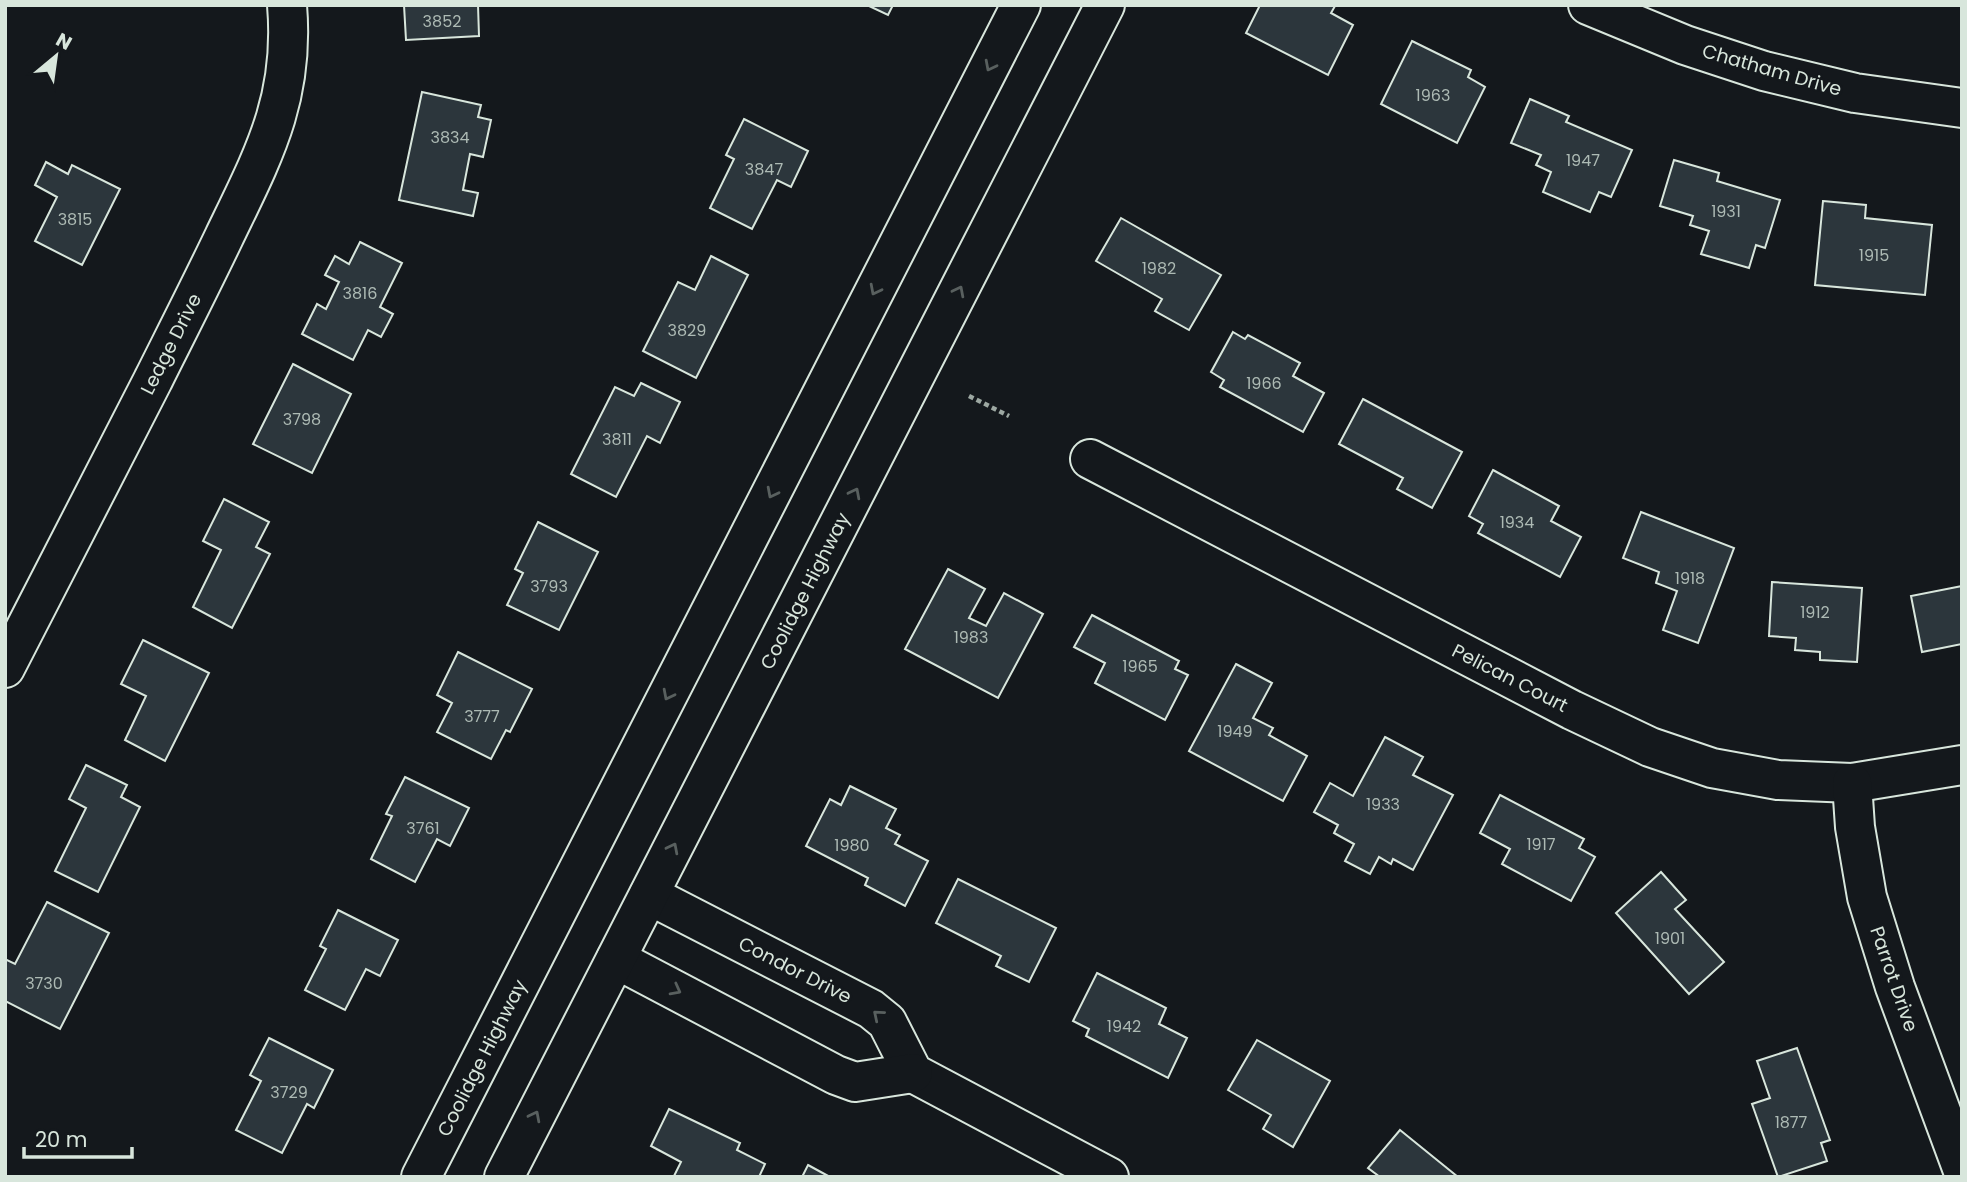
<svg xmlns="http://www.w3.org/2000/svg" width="1967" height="1182" viewBox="0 0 1967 1182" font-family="Poppins,sans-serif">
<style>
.building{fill:#2c363c;stroke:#d8e6dc;stroke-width:2}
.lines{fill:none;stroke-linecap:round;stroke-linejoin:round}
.minor-casing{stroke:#d8e6dc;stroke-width:42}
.major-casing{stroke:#d8e6dc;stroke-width:42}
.path{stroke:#9da8a2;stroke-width:4.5;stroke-dasharray:5 3.5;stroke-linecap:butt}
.minor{stroke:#14181c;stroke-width:38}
.major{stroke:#14181c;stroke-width:38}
.oneway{stroke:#59605f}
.labels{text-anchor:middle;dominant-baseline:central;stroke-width:5;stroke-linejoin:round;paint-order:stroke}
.number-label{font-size:16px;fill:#adbab4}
.street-label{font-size:19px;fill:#d8e6dc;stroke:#14181c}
</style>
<rect width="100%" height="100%" fill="#14181c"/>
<g class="building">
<polygon points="404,5 478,5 479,36 406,40"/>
<polygon points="867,5 893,5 888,15"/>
<polygon points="1260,5 1335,6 1331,13 1353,25 1328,75 1246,33"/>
<polygon points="1412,41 1471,70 1468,77 1485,87 1457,143 1381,104"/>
<polygon points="422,92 481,105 478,117 491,120 483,157 470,154 463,190 478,193 473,216 399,200"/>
<polygon points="1530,99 1569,116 1566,122 1632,150 1611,197 1599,192 1590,212 1543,192 1551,172 1536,165 1541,155 1511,143"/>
<polygon points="744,119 808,151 791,187 777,180 752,229 710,208 734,159 726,155"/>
<polygon points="1674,160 1719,173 1717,181 1780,200 1765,248 1756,245 1749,268 1701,254 1709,231 1690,225 1693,216 1660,206"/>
<polygon points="46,162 68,174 72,165 120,189 82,265 35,241 57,197 35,185"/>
<polygon points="1823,201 1866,205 1865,218 1932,225 1925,295 1815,285"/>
<polygon points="1121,218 1221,275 1189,330 1155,311 1162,299 1096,261"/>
<polygon points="360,242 402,263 380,307 393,314 381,337 368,330 353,360 302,334 317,304 326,309 339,282 325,275 335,256 349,264"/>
<polygon points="711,256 748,275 696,378 643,351 678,282 695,290"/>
<polygon points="1233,332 1245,339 1248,335 1300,363 1293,376 1324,393 1303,432 1220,387 1224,380 1211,372"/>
<polygon points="293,364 351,394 312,473 253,444"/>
<polygon points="641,383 680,402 660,443 647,436 616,497 571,474 615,387 634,396"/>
<polygon points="1363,399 1462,452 1432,508 1397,489 1403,478 1339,444"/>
<polygon points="1493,470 1559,506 1551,521 1581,537 1560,577 1478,533 1483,524 1469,516"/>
<polygon points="224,499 269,522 256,547 270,554 232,628 193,607 221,550 203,541"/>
<polygon points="1641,512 1734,548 1698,643 1663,630 1677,591 1656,583 1659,572 1623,558"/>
<polygon points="538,522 598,552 559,630 507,605 523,573 515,569"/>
<polygon points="948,569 985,589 969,618 986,626 1004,593 1043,614 998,698 905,649"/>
<polygon points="1772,582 1862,588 1857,662 1820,660 1820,652 1795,650 1796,638 1769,636"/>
<polygon points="1962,586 1962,644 1922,652 1911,596"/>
<polygon points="1092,615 1179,661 1175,669 1188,675 1165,720 1095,683 1105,663 1074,647"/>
<polygon points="143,640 209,673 165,761 125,740 146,696 121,684"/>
<polygon points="458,652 532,689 510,732 506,730 491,759 437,732 452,703 437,695"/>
<polygon points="1236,664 1272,683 1253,718 1273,728 1269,735 1307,756 1283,801 1189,751"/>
<polygon points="1385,737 1423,757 1413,775 1453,795 1413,870 1393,859 1391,864 1379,857 1370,874 1345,861 1354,844 1334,833 1338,825 1314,812 1330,783 1353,796"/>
<polygon points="86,765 127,785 121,797 140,807 98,892 55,871 86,808 69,799"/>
<polygon points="405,777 469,808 450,846 437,839 415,882 371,859 392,816 386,814"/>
<polygon points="850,786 896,809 886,828 900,835 895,844 928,861 905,906 865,885 868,878 806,846 830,799 841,805"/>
<polygon points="1500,795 1584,839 1579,848 1595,857 1571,901 1502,864 1510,849 1480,833"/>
<polygon points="1661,872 1686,900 1675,909 1724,962 1689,994 1616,913"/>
<polygon points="958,879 1056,928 1029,982 996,966 1001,956 936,923"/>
<polygon points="47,902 109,933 60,1029 5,1001 5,959 15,964"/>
<polygon points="338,910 398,940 380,976 366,969 345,1010 305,990 326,949 320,946"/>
<polygon points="1097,973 1166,1008 1159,1024 1187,1038 1168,1078 1086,1036 1089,1029 1073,1021"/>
<polygon points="269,1038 333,1070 314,1108 307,1104 282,1153 236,1130 261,1081 250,1075"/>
<polygon points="1257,1040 1330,1081 1293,1147 1263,1129 1271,1115 1228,1090"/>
<polygon points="1797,1048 1830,1140 1821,1143 1827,1161 1778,1177 1752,1104 1770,1098 1757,1061"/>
<polygon points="669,1109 740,1143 737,1150 765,1164 759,1177 674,1176 681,1162 651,1146"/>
<polygon points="1400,1130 1458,1177 1380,1177 1368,1168"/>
<polygon points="808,1165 830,1177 802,1177"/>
</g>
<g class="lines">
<g class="minor-casing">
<g id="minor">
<polyline points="1588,5 1685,45 1764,71 1855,93 1962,108"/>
<polyline points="1090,459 1572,710 1650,747 1712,768 1778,780 1852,783 1962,765"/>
<path d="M5,668c50,-96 99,-192 148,-288 24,-48 48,-95 71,-143 39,-81 71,-138 63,-232"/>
<polyline points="1852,783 1855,827 1867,897 1895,987 1962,1168"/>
<polyline points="649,895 871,1009 887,1022 913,1073 1109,1177"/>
<polyline points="616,959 836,1075 855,1082 913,1073"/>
</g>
</g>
<g class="major-casing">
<g id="major">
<polyline points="421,1177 1021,5"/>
<polyline points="504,1177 1105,5"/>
</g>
</g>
<polyline class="path" points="969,396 1009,416"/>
<use href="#minor" class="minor"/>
<use href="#major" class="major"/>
</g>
<defs><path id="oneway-chevron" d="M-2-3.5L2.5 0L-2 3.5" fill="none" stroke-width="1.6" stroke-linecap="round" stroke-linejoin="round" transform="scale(1.75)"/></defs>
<g class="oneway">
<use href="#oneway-chevron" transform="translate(990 66) rotate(117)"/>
<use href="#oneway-chevron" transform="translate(875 290) rotate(117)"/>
<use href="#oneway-chevron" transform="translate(959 291) rotate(-63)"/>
<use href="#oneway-chevron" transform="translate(772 493) rotate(117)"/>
<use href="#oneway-chevron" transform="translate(855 493) rotate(-63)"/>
<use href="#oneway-chevron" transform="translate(668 695) rotate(117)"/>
<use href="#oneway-chevron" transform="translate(673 848) rotate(-63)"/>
<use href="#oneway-chevron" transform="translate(676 990) rotate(28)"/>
<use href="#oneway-chevron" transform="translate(878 1015) rotate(-140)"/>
<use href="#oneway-chevron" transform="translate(535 1116) rotate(-63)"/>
</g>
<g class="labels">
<g class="number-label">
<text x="442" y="21">3852</text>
<text x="1433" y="95">1963</text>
<text x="450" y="137">3834</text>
<text x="1583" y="160">1947</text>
<text x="764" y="169">3847</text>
<text x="1726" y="211">1931</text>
<text x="75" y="219">3815</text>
<text x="1874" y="255">1915</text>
<text x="1159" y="268">1982</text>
<text x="360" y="293">3816</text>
<text x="687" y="330">3829</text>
<text x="1264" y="383">1966</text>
<text x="302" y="419">3798</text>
<text x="617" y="439">3811</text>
<text x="1517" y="522">1934</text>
<text x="1690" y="578">1918</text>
<text x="549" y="586">3793</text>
<text x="1815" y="612">1912</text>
<text x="971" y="637">1983</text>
<text x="1140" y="666">1965</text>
<text x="482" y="716">3777</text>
<text x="1235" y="731">1949</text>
<text x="1383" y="804">1933</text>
<text x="423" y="828">3761</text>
<text x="1541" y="844">1917</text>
<text x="852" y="845">1980</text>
<text x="1670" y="938">1901</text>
<text x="44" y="983">3730</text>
<text x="1124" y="1026">1942</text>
<text x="289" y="1092">3729</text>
<text x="1791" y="1122">1877</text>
</g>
<g class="street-label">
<text transform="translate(1772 70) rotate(16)">Chatham Drive</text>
<text transform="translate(171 344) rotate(-63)">Ledge Drive</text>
<text transform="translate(805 591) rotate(-63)">Coolidge Highway</text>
<text transform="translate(1510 678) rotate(27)">Pelican Court</text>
<text transform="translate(795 970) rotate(27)">Condor Drive</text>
<text transform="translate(1894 979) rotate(71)">Parrot Drive</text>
<text transform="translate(482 1058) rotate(-63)">Coolidge Highway</text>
</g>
</g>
<rect width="1967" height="1182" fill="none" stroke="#d8e6dc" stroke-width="14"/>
<g transform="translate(56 56) rotate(29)" stroke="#14181c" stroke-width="5" paint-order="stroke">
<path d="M0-5L12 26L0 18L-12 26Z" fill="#d8e6dc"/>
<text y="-10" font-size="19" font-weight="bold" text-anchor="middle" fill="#d8e6dc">N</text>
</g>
<path d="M24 1147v10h108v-10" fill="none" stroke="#d8e6dc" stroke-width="3.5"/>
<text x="35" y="1147" font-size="21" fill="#d8e6dc" stroke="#14181c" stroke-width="5" paint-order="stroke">20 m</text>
</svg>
